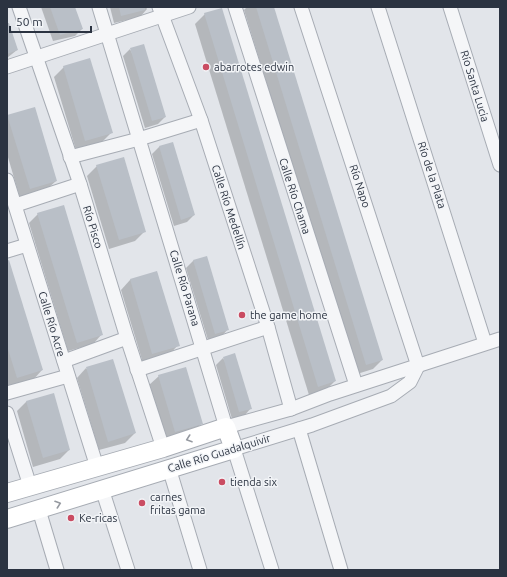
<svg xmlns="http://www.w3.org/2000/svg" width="507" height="577" viewBox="0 0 507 577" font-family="Ubuntu,sans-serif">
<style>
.shadow{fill:#0003}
.building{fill:#b9bfc7}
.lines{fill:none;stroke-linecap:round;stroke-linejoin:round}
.street-casing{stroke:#a7acb4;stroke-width:15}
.secondary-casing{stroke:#a7acb4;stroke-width:20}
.street{stroke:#f5f6f8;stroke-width:13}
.secondary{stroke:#fff;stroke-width:18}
.oneway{stroke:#9599a0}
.poi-dot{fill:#ca4c62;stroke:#f2f4f7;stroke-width:1.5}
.labels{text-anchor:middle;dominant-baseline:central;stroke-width:3;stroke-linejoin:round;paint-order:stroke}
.poi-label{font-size:11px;fill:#2b3341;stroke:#f2f4f7;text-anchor:start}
.street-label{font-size:11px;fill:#2b3341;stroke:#f2f4f7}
</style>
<rect width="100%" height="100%" fill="#e2e5ea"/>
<g class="shadow">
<polygon points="41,7 74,7 82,29 75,36 53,41"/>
<polygon points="110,7 146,7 147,9 140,17 114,23"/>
<polygon points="247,7 273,7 382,360 373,369 357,374 244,10"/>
<polygon points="205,14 335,381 326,390 309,395 195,24"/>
<polygon points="7,21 17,50 7,58"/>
<polygon points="130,49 165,117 158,124 145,128 123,56"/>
<polygon points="64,67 112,132 102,142 76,150 54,77"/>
<polygon points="8,116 56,181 46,190 20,198 7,154"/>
<polygon points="172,143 194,215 187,222 174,226 152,154 159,147"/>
<polygon points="97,166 145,231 135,241 109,249 87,176"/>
<polygon points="38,214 102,334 93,344 68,351 29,223"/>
<polygon points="206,258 228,329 221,337 208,340 186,268 193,261"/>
<polygon points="7,260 42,370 33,380 8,387"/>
<polygon points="157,273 178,345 169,355 143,363 121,290 130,280"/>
<polygon points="223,358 251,408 244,416 232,419 216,365"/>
<polygon points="86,368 135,433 125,443 99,450 77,378"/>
<polygon points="159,376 202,423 192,433 166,441 149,385"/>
<polygon points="53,394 69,450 60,459 33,467 17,411 26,402"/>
</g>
<g class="building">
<polygon points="50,7 75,7 83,29 60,35"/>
<polygon points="119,7 145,7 145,10 121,16"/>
<polygon points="256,7 274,7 383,360 366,365"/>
<polygon points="222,8 336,381 318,387 204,13"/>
<polygon points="7,23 9,23 18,50 7,54"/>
<polygon points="144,44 166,117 152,121 130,48"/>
<polygon points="90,58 113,133 85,141 63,66"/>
<polygon points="35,107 57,181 30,189 7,115"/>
<polygon points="173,142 195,215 181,220 159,146"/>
<polygon points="124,157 146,232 119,240 96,165"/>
<polygon points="64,205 103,335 77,343 37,213"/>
<polygon points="207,256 229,330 215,334 193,260"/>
<polygon points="9,260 43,370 17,378 7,346 7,261"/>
<polygon points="157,271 180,346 152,354 130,279"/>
<polygon points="235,353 252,409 239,412 223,357"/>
<polygon points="113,359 136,433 108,442 86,367"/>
<polygon points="186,367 203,424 175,432 158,375"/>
<polygon points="54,393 70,450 43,458 26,401"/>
</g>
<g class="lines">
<g class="street-casing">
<g id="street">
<polyline points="19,7 80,184 127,338 163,448"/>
<polyline points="99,7 226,427 291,409 330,394 500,339"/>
<polyline points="159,7 201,120 268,327 291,409"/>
<polyline points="235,7 356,385"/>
<polyline points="378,7 485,343"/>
<polyline points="450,7 500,165"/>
<polyline points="7,67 189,7"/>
<polyline points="70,157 139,139 201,120"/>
<polyline points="7,180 97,467"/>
<polyline points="16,205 80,184"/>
<polyline points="7,251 27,245"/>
<polyline points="64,361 127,338"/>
<polyline points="137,370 268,327"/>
<polyline points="7,393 68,376"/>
<polyline points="7,413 30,486"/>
<polyline points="299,429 341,570"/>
<polyline points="169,468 200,570"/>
<polyline points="102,489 128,570"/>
<polyline points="39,510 57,570"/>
<polyline points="272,570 234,449 312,425 391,396 410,382 418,366 301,7"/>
</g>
</g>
<g class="secondary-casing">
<polyline id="secondary" points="7,493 163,448 226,427 234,449 7,519"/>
</g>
<use href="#street" class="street"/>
<use href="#secondary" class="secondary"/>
</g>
<defs><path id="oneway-chevron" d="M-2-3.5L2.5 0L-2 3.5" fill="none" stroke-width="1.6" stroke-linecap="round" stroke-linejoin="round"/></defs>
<g class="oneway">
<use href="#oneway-chevron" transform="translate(189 439) rotate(161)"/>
<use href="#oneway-chevron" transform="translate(58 504) rotate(-19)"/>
</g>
<g class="poi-dot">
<circle cx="206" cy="67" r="4"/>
<circle cx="242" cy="315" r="4"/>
<circle cx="222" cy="482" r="4"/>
<circle cx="142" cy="503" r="4"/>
<circle cx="71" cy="518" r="4"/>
</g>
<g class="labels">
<g class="poi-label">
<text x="214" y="67">abarrotes edwin</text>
<text x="250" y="315">the game home</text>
<text x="230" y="482">tienda six</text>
<text x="150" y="497">carnes<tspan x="150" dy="13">fritas gama</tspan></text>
<text x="79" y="518">Ke-ricas</text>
</g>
<g class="street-label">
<text transform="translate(475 86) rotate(73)">Río Santa Lucia</text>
<text transform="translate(432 175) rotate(72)">Río de la Plata</text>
<text transform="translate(360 186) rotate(72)">Río Napo</text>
<text transform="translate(295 196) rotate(72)">Calle Río Chama</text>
<text transform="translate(229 207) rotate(72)">Calle Río Medellín</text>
<text transform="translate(93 227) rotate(73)">Río Pisco</text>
<text transform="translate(185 288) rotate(73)">Calle Río Parana</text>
<text transform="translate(52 324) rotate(73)">Calle Río Acre</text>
<text transform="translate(219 453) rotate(-17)">Calle Río Guadalquivir</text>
</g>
</g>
<rect width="507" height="577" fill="none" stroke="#2b3341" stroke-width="16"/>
<path d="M10 26v6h81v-6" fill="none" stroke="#2b3341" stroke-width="2"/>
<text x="16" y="26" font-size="12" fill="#2b3341" stroke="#f2f4f7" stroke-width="3" paint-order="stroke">50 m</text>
</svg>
